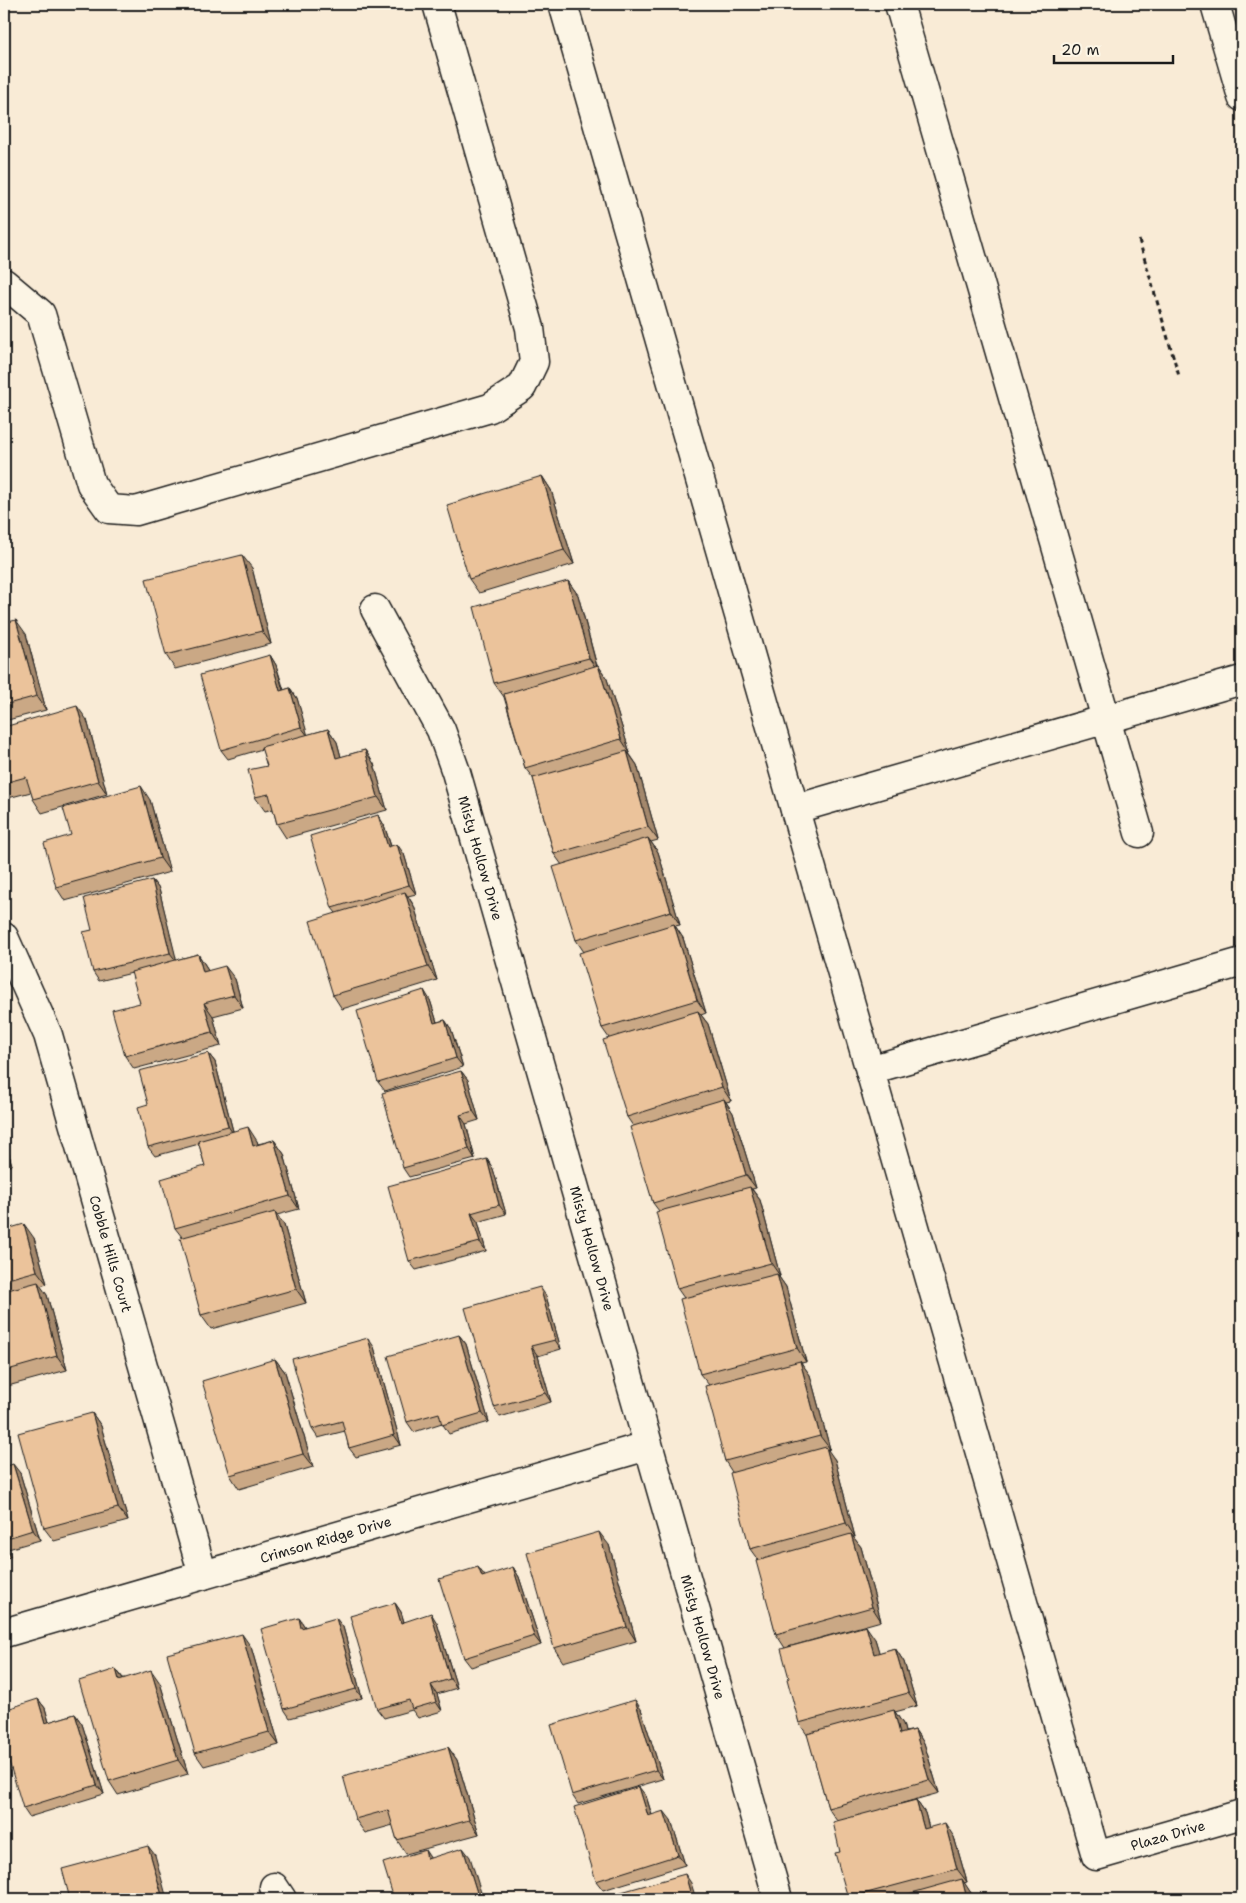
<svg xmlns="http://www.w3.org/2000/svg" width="1246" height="1903" viewBox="0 0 1246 1903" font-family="'Shantell Sans',sans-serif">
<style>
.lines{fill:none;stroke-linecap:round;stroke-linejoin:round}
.minor-casing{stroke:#1c1c1c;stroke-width:31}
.path{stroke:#1c1c1c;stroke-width:3;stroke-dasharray:5 4;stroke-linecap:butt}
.minor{stroke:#fcf5e5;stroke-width:28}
.wall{fill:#caa885;stroke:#1c1c1c}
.shaded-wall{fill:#a4886c;stroke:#1c1c1c}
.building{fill:#ebc39b;stroke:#1c1c1c}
.labels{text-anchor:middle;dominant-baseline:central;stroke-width:4;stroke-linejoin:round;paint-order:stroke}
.street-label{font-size:14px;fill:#1c1c1c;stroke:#fcf5e5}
</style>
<rect width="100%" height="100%" fill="#f9ebd6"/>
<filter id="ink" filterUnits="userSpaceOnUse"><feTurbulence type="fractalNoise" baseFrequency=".02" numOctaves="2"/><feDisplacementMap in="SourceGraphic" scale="10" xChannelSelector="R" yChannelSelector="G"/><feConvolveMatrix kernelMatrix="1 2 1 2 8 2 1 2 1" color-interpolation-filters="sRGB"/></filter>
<g filter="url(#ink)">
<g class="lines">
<g class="minor-casing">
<g id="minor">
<path id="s1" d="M563,4l533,1852 146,-42"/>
<polyline points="899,4 1139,833"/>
<polyline points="1215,4 1242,97"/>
<polyline points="4,283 41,314 91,484 109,509 136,511 490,408 522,387 534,362 530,328 437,4"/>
<path id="s2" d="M375,609l66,121 15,42 322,1127"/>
<polyline points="795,809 1242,680"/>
<path id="s3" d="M4,937l44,98 155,540"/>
<polyline points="870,1070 1242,962"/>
<path id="s4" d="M4,1633l643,-187"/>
<polyline points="274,1887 282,1899"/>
</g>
</g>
<polyline class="path" points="1139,240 1179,376"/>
<use href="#minor" class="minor"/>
</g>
<g class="wall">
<polygon points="542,476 551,490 574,564 479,593 469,579"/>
<polygon points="252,568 271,644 175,669 166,655"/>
<polygon points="568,581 578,595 597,666 598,665 607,679 630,753 629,753 637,765 658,840 651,842 658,852 680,925 675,926 683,938 706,1013 701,1015 708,1024 731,1101 726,1102 733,1113 756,1188 752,1189 760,1200 780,1276 779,1277 786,1287 806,1362 801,1363 810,1375 830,1449 827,1450 835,1460 855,1537 853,1537 861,1547 881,1621 788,1647 875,1639 879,1653 895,1648 904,1662 917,1706 895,1712 903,1724 905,1732 915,1730 924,1743 939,1793 896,1805 916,1800 925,1813 929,1828 954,1837 967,1882 964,1883 971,1893 973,1899 848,1899 848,1898 840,1852 837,1821 828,1808 808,1736 799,1723 789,1678 785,1648 776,1634 758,1560 750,1549 732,1472 725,1461 709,1385 700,1374 684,1298 677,1288 659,1211 653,1203 633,1126 627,1117 609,1038 602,1028 584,952 576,940 562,865 554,854 533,778 525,768 504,697 494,683"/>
<polygon points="4,623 26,634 46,710 4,721"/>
<polygon points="270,655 276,665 284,690 290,688 297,698 307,735 328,729 337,742 341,757 365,750 374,764 387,810 286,838 277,824 273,809 265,811 255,797 267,766 262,749 228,759 221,750"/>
<polygon points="87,720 107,794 42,813 33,799 31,792 4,799 4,727"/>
<polygon points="150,800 170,872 65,901 56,887 71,835"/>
<polygon points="378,815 384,825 391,846 404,854 416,894 408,896 414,906 437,980 342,1009 333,995 336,913 332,908"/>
<polygon points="152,880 159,889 176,960 198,954 207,968 208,971 235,979 243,1008 213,1016 221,1046 134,1069 125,1056 140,1003 132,973 99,981 93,972 92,930"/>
<polygon points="430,1000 437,1022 445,1020 451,1029 463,1067 385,1091 378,1082"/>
<polygon points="208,1053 215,1062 233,1131 257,1141 258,1144 274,1140 284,1154 299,1209 277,1215 284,1225 306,1303 211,1329 201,1315 182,1237 175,1228 205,1166 199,1144 155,1156 148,1147 148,1104"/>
<polygon points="461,1071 468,1080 479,1120 466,1124 475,1159 409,1177 403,1168"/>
<polygon points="4,1138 12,1165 4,1168"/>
<polygon points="487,1159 493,1169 506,1214 478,1222 486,1251 416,1270 409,1261"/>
<polygon points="4,1230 34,1238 47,1284 40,1286 47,1295 67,1370 4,1387"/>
<polygon points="546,1296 561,1349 538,1356 551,1402 500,1417 494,1407"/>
<polygon points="459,1335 466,1344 489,1422 449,1434 442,1423 414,1432 407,1422"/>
<polygon points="374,1347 401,1445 356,1457 349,1448 345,1431 318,1438 312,1429"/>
<polygon points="275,1359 285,1372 313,1467 239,1489 230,1475"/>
<polygon points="92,1413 101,1426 128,1521 54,1541 44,1528"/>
<polygon points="4,1467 20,1473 40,1540 8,1549 10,1557 4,1559"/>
<polygon points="609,1545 636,1641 563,1662 554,1648"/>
<polygon points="513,1567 519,1577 541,1645 471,1667 464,1658"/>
<polygon points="395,1603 401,1612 404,1622 437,1623 457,1688 437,1694 442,1711 418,1718 412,1710 384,1718 377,1709"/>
<polygon points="299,1618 305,1627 343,1627 362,1698 290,1718 284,1709"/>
<polygon points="251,1647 279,1745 204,1766 195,1753"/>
<polygon points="116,1669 123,1678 160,1683 188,1774 118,1795 109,1781"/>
<polygon points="38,1699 45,1708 49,1722 75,1714 82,1724 104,1794 29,1817 23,1808"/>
<polygon points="641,1709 663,1779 578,1804 572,1795"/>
<polygon points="448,1747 457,1760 479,1834 406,1854 397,1840 393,1825 365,1833 355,1819"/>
<polygon points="646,1796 652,1815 671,1820 685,1865 603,1890 596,1881"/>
</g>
<g class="shaded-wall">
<polygon points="542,476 551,490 574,564 564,550"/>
<polygon points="242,555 252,568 271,644 262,631"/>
<polygon points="568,581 578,595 598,671 589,658"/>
<polygon points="16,620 26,634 46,710 37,696"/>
<polygon points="270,655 276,665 286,701 280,691"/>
<polygon points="598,665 607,679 630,753 621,739"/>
<polygon points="290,688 297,698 308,736 301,727"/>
<polygon points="77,706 87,720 107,794 98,781"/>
<polygon points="328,729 337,742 345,772 336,758"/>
<polygon points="365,750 374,764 387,810 378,797"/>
<polygon points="627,751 637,765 658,840 648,827"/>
<polygon points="141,786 150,800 170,872 160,858"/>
<polygon points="378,815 384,825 394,856 388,847"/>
<polygon points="648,838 658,852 680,925 671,911"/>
<polygon points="397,844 404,854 416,894 409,885"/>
<polygon points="152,880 159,889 177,962 170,953"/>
<polygon points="405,892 414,906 437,980 428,967"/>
<polygon points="674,924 683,938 706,1013 697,1000"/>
<polygon points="198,954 207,968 212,986 203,972"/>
<polygon points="225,966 235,979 243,1008 234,995"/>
<polygon points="424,990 430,1000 440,1032 434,1023"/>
<polygon points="204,1003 213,1016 221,1046 212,1032"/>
<polygon points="698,1011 708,1024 731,1101 722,1087"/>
<polygon points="445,1020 451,1029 463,1067 456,1058"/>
<polygon points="208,1053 215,1062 234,1135 228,1126"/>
<polygon points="461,1071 468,1080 479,1120 473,1111"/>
<polygon points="724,1099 733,1113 756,1188 746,1175"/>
<polygon points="460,1115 466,1124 475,1159 469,1149"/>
<polygon points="248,1127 257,1141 263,1159 253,1146"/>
<polygon points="4,1138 12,1165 4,1153"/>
<polygon points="274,1140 284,1154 299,1209 290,1196"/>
<polygon points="487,1159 493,1169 506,1214 499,1205"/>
<polygon points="750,1187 760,1200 780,1276 771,1263"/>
<polygon points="275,1212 284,1225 306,1303 296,1289"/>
<polygon points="471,1213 478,1222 486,1251 480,1242"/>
<polygon points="24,1224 34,1238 47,1284 37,1271"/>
<polygon points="777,1274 786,1287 806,1362 797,1348"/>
<polygon points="38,1282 47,1295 67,1370 57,1356"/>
<polygon points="540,1287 546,1296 561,1349 555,1340"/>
<polygon points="459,1335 466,1344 489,1422 482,1413"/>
<polygon points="368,1338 374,1347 401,1445 394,1435"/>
<polygon points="531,1346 538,1356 551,1402 545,1393"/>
<polygon points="275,1359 285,1372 313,1467 303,1454"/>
<polygon points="800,1361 810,1375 830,1449 820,1436"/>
<polygon points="92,1413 101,1426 128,1521 118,1508"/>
<polygon points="826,1447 835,1460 855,1537 846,1523"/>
<polygon points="13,1464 20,1473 40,1540 33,1530"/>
<polygon points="599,1532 609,1545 636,1641 627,1627"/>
<polygon points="851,1534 861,1547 881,1621 872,1607"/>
<polygon points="4,1543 8,1549 10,1557 4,1548"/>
<polygon points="478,1567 485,1576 489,1587 482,1577"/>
<polygon points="513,1567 519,1577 541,1645 534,1636"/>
<polygon points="395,1603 401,1612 407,1632 401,1623"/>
<polygon points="431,1613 437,1623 457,1688 450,1679"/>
<polygon points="299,1618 305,1627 301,1628"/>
<polygon points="336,1618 343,1627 362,1698 356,1689"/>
<polygon points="866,1626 875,1639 884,1668 874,1654"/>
<polygon points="242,1634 251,1647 279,1745 269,1732"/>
<polygon points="895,1648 904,1662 917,1706 908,1693"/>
<polygon points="116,1669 126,1683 119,1680"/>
<polygon points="151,1670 160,1683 188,1774 178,1760"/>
<polygon points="431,1685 437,1694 442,1711 436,1702"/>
<polygon points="38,1699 45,1708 52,1733 45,1723"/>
<polygon points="635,1700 641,1709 663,1779 656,1770"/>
<polygon points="894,1710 903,1724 909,1747 900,1734"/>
<polygon points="75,1714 82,1724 104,1794 97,1785"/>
<polygon points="915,1730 924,1743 939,1793 929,1780"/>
<polygon points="448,1747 457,1760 479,1834 469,1820"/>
<polygon points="639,1787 646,1796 655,1826 648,1816"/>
<polygon points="916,1800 925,1813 933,1843 924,1829"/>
<polygon points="664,1811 671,1820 685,1865 678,1855"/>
<polygon points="945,1823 954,1837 967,1882 957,1869"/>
<polygon points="148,1846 155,1855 167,1899 163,1899"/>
<polygon points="463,1848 470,1857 483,1899 479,1899"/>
<polygon points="425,1850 431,1859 427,1859"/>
<polygon points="685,1874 691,1883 696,1899 692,1899"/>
<polygon points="962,1879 971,1893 973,1899 967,1899"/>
</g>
<g class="building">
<polygon points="542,476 564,550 469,579 447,505"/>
<polygon points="242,555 262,631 166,655 146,579"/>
<polygon points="568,581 589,658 494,683 474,607"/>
<polygon points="16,620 37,696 4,705 4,623"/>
<polygon points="270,655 280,691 290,688 301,727 221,750 200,675"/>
<polygon points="598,665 621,739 525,768 504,694"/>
<polygon points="77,706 98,781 33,799 26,777 4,783 4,727"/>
<polygon points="328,729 336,758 365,750 378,797 277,824 269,794 255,797 248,770 267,766 261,747"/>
<polygon points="627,751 648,827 554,854 533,778"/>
<polygon points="141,786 160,858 56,887 44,843 71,835 63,808"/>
<polygon points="378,815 388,847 397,844 409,885 332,908 310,836"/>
<polygon points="648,838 671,911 576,940 553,867"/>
<polygon points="152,880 170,953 93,972 83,932 92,930 84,898"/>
<polygon points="405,892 428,967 333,995 310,921"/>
<polygon points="674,924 697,1000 602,1028 579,953"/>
<polygon points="198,954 203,972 225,966 234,995 204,1003 212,1032 125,1056 112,1010 140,1003 131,972"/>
<polygon points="424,990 434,1023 445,1020 456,1058 378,1082 357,1011"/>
<polygon points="698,1011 722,1087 627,1117 603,1040"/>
<polygon points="208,1053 228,1126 148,1147 138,1107 148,1104 139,1071"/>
<polygon points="461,1071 473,1111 460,1115 469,1149 403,1168 382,1093"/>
<polygon points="724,1099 746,1175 653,1203 630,1127"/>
<polygon points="248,1127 253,1146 274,1140 290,1196 175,1228 161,1179 205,1166 198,1141"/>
<polygon points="487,1159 499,1205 471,1213 480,1242 409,1261 388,1186"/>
<polygon points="750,1187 771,1263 677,1288 656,1212"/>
<polygon points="275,1212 296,1289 201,1315 180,1238"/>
<polygon points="24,1224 37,1271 4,1280 4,1230"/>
<polygon points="777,1274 797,1348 700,1374 680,1299"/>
<polygon points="38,1282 57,1356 4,1371 4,1291"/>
<polygon points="540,1287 555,1340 531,1346 545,1393 494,1407 465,1308"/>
<polygon points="459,1335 482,1413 442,1425 439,1413 407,1422 388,1356"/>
<polygon points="368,1338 394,1435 349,1448 342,1421 312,1429 292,1359"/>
<polygon points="275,1359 303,1454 230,1475 202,1381"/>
<polygon points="800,1361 820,1436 725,1461 705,1386"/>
<polygon points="92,1413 118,1508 44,1528 18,1433"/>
<polygon points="826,1447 846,1523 750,1549 730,1473"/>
<polygon points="13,1464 33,1530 4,1539 4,1467"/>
<polygon points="599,1532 627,1627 554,1648 527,1553"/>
<polygon points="851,1534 872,1607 776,1634 756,1561"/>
<polygon points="478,1567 482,1577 513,1567 534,1636 464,1658 439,1579"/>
<polygon points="395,1603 401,1623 431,1613 450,1679 431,1685 436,1702 412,1709 409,1700 377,1709 350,1616"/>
<polygon points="299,1618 301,1628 336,1618 356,1689 284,1709 261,1629"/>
<polygon points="866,1626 874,1654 895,1648 908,1693 799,1723 787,1679 789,1678 781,1649"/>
<polygon points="242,1634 269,1732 195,1753 167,1654"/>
<polygon points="116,1669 119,1680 151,1670 178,1760 109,1781 79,1681"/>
<polygon points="38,1699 45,1723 75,1714 97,1785 23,1808 4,1745 4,1710"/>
<polygon points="635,1700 656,1770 572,1795 551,1725"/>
<polygon points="894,1710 900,1734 915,1730 929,1780 828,1808 807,1734"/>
<polygon points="448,1747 469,1820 397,1840 388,1810 355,1819 343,1776"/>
<polygon points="639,1787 648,1816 664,1811 678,1855 596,1881 574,1807"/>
<polygon points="916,1800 924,1829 945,1823 957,1869 848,1898 835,1853 840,1852 833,1822"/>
<polygon points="148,1846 163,1899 70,1899 62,1869"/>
<polygon points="463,1848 479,1899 394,1899 383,1863 425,1850 427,1859"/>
<polygon points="685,1874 692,1899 600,1899 600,1898"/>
<polygon points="962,1879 967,1899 890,1899"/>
</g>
</g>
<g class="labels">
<g class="street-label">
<text stroke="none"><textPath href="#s2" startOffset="272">Misty Hollow Drive</textPath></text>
<text stroke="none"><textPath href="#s2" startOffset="678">Misty Hollow Drive</textPath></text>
<text stroke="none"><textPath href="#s3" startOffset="335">Cobble Hills Court</textPath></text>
<text stroke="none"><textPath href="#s4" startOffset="335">Crimson Ridge Drive</textPath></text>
<text stroke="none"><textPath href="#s2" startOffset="1082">Misty Hollow Drive</textPath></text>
<text stroke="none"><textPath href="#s1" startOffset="2002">Plaza Drive</textPath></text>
</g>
</g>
<rect width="1246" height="1903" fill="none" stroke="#fcf5e5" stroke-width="20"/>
<rect x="10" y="10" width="1226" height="1883" fill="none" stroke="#1c1c1c" stroke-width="2" filter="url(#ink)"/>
<path d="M1054 55v8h119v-8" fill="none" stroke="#1c1c1c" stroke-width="2.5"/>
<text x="1061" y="55" font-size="15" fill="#1c1c1c" stroke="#fcf5e5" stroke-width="4" paint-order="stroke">20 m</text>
</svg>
